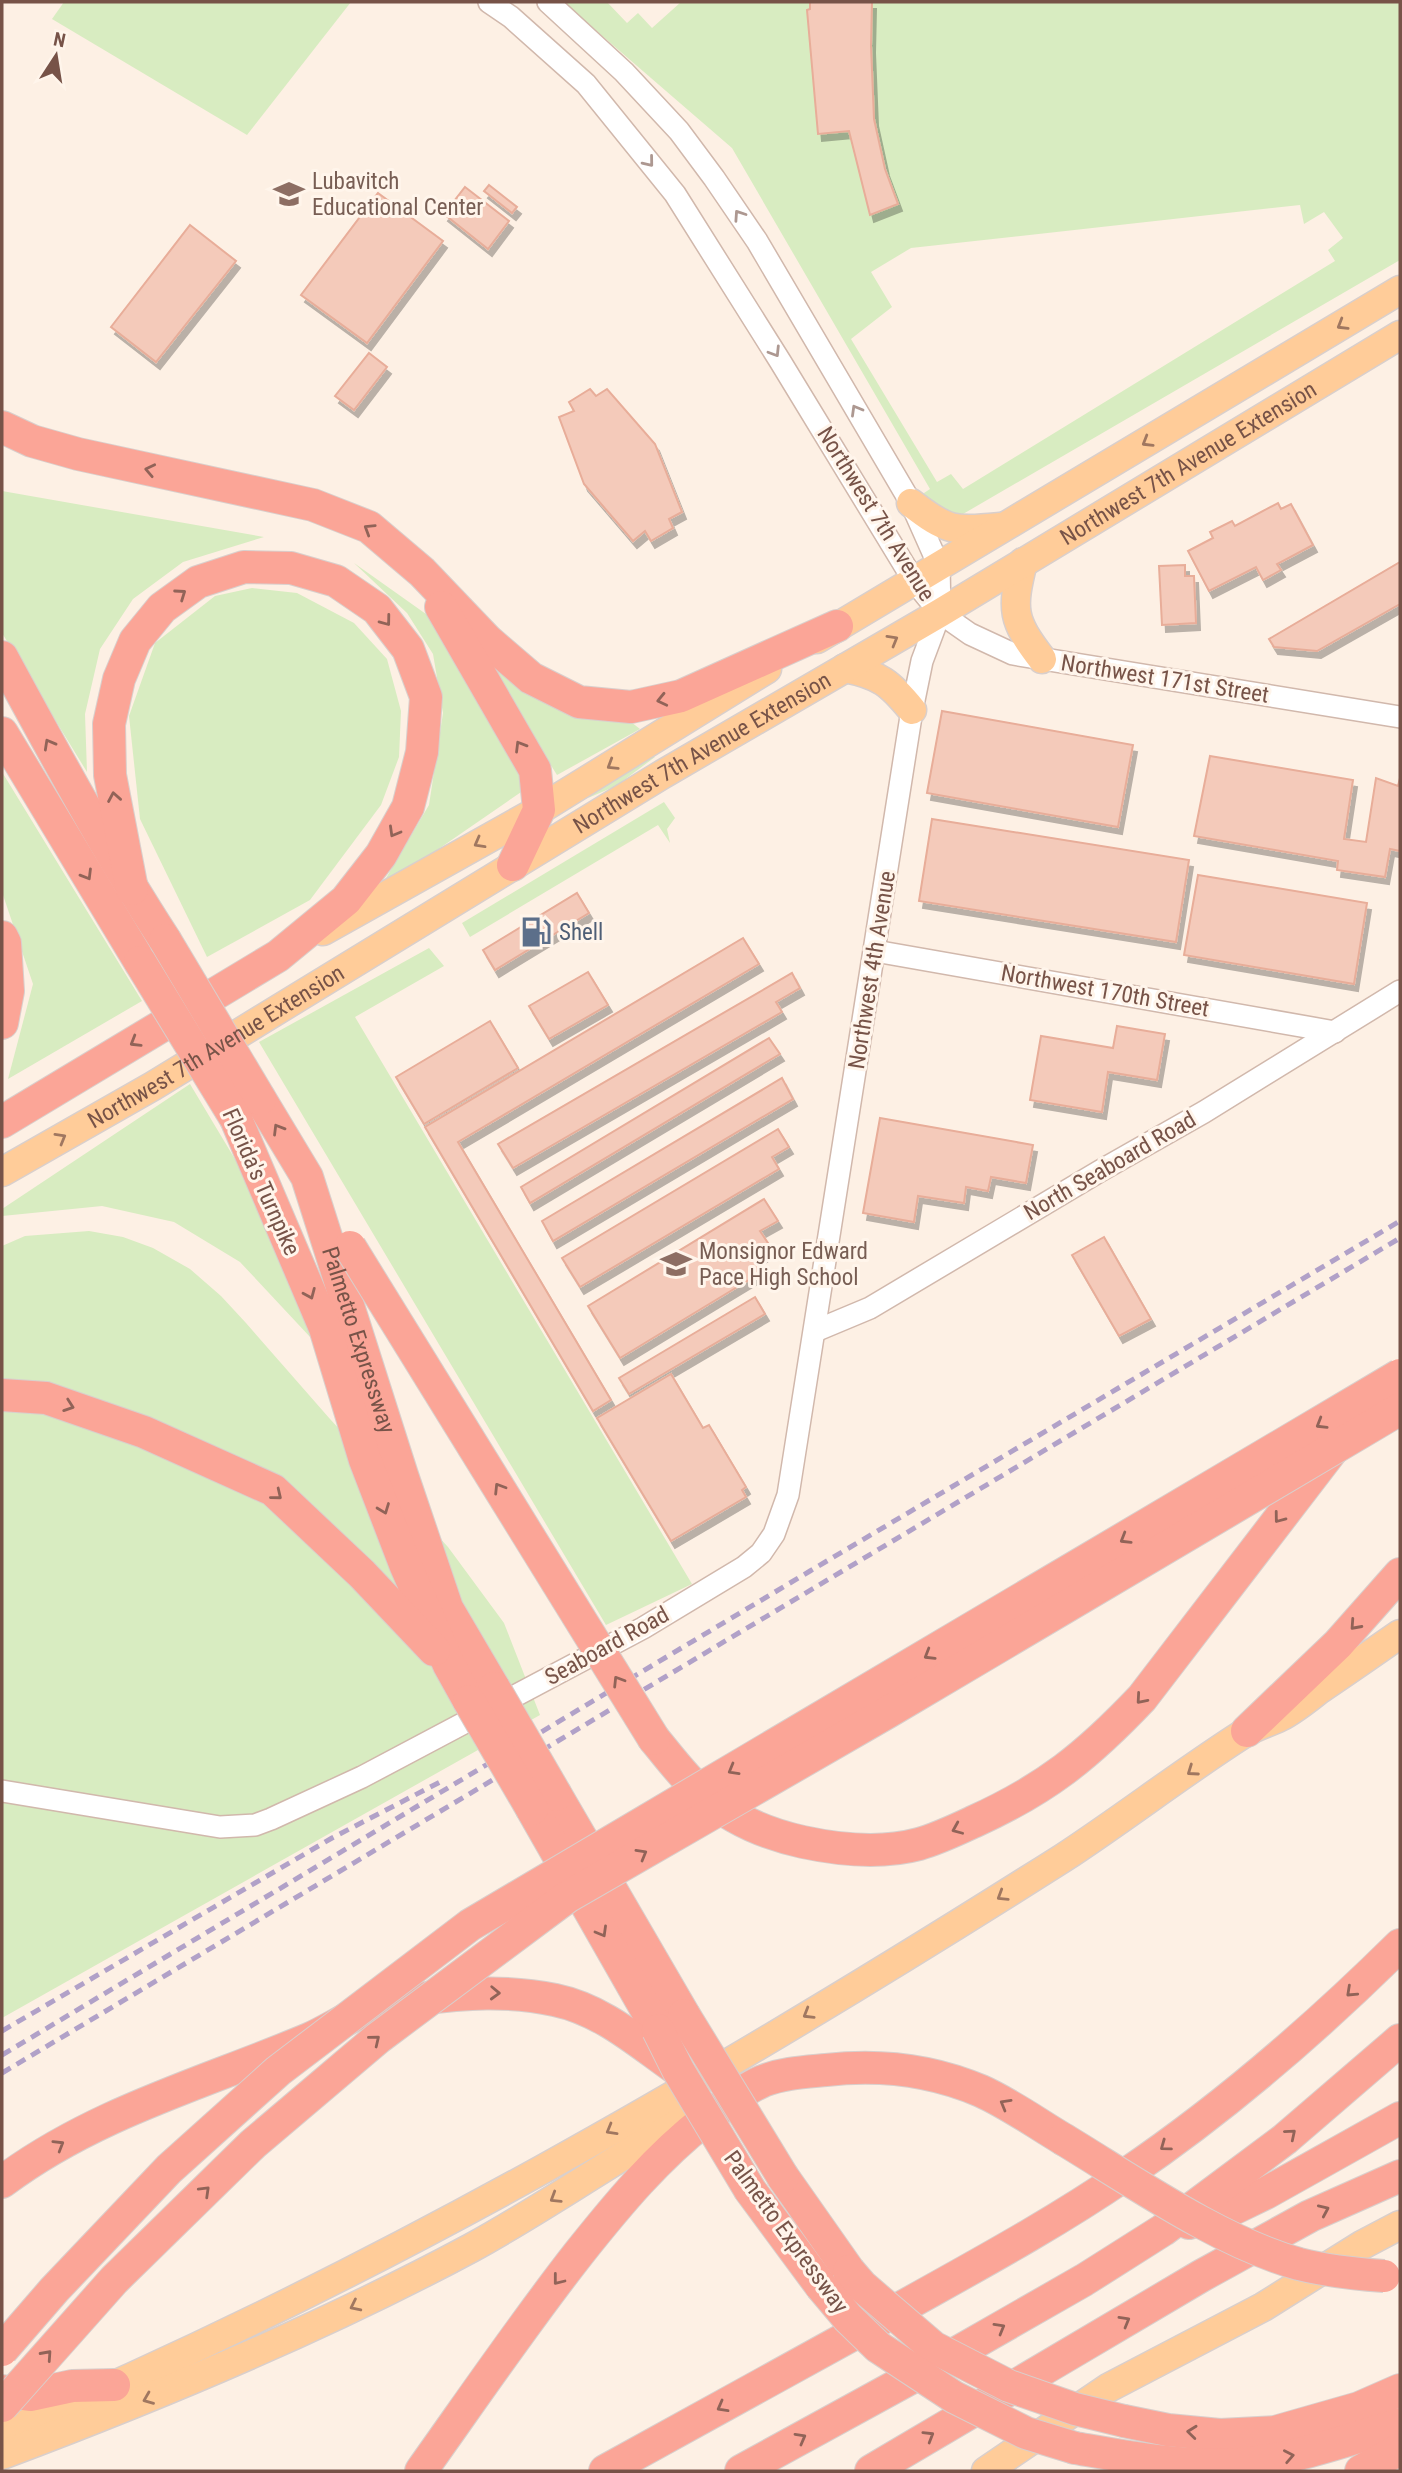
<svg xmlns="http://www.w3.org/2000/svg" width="1402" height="2473" viewBox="0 0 1402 2473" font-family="'Roboto Condensed',sans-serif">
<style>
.green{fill:#d8ecc1;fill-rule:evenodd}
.building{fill:#f4caba;stroke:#e8ad99;stroke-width:2;filter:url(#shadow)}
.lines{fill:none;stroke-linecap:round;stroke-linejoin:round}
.minor-casing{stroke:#d1b8ac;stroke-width:24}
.major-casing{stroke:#d9cfcc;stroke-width:31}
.highway-casing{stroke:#d9cfcc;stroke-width:34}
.minor{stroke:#fff;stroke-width:21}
.major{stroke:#fc9;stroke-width:28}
.highway{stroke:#fba597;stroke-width:32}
.rail{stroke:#b1a1c8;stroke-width:5;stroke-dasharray:10 7;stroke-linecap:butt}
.highway-bridge-casing{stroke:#d9cfcc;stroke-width:34;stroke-linecap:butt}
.highway-bridge{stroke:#fba597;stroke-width:32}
.oneway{stroke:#ad9891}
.oneway2{stroke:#a07760}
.oneway3{stroke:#916358}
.labels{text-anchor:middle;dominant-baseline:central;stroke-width:6;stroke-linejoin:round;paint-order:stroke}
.education-label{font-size:23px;fill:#785e54;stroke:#fff5eb;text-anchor:start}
.street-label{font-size:23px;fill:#775348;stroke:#fff5eb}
.service-label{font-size:23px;fill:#4e5e75;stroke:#fff5eb;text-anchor:start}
</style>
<defs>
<filter id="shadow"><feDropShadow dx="4" dy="7" stdDeviation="0" flood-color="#0004"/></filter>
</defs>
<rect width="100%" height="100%" fill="#fdf0e4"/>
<g class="green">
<polygon points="64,2 351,2 247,135 52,19"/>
<path d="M563,2h44l20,21 11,-10 14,15 29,-26h129v7l-3,1 11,123 31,-2 21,84 28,-12c-10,-27 -19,-54 -24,-83 -6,-37 -3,-81 -2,-118h528v258l-437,254 -7,2 -31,-16 -1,-7 6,-4 -198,-341zM1300,205l4,19 20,-12 19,26 -15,12 7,11 -372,228 -12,-15 -14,8 -86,-143 41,-32 -21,-35 40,-24z"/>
<polygon points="2,491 264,537 183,562 133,599 100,649 85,714 87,772 2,633"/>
<polygon points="354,563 433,619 527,788 379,890 429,805 443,713 433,654 407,613"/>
<polygon points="252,588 297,593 354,623 387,659 401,711 399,757 381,805 310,900 207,957 140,819 129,716 155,643 215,596"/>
<polygon points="480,651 631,722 640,729 557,775"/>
<polygon points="646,753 655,757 616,786 588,798 599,782"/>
<polygon points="2,772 142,1001 8,1079 33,984 2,892"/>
<polygon points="664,802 675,818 667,829 670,843 658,825 470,937 462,923"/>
<polygon points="429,948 444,966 355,1017 692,1584 606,1625 259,1042"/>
<polygon points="190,1084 397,1430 240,1262 174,1222 102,1206 2,1216 2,1209"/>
<polygon points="89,1231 123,1237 153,1248 190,1269 221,1296 246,1323 330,1419 448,1547 504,1623 540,1715 2,2018 2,1246 25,1236"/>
</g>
<g class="building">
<polygon points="810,2 872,2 871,46 874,119 885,169 898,204 870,215 849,131 818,134 807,10 810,9"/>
<polygon points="489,185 517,207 512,213 484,191"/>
<polygon points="465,187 509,221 488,249 444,214"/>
<polygon points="378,193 443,241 367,343 301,295"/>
<polygon points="190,225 236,261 156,362 111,327"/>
<polygon points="369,353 387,367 354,410 335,396"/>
<polygon points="590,389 596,396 607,389 655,444 682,512 669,519 673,528 651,541 645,531 633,541 584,484 559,417 574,411 569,402"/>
<polygon points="1278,503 1281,509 1291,504 1313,545 1277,564 1281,570 1263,580 1256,567 1209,591 1188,551 1213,538 1210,532 1232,521 1235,526"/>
<polygon points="1400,562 1400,604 1317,651 1274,647 1269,639"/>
<polygon points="1185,565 1185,576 1194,576 1196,623 1162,625 1159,566"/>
<polygon points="942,711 1133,745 1118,827 927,793"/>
<polygon points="1210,756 1353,780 1344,839 1366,842 1376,778 1398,786 1400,778 1400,851 1390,849 1385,877 1337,870 1338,861 1194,836"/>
<polygon points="932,819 1189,860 1176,942 919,901"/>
<polygon points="1198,875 1367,903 1354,984 1184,955"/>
<polygon points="577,893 589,913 495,970 483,950"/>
<polygon points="743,938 759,964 458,1142 611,1400 593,1411 425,1127"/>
<polygon points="588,972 608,1005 549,1039 529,1006"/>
<polygon points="792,973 800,988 776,1002 782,1012 513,1168 498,1144"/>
<polygon points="490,1021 518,1068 424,1124 396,1077"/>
<polygon points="1117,1026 1165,1034 1157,1080 1108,1072 1102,1112 1030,1100 1041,1036 1113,1048"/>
<polygon points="769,1038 780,1054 530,1203 521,1187"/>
<polygon points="782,1078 793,1099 553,1241 542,1221"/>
<polygon points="880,1118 1033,1145 1026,1183 991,1177 988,1191 966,1187 964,1203 918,1196 914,1222 863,1213"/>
<polygon points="778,1129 789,1147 772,1157 779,1169 580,1287 562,1258"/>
<polygon points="764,1199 778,1221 760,1231 772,1249 755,1260 762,1272 620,1358 588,1306"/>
<polygon points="1104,1237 1151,1319 1119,1336 1072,1255"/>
<polygon points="755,1297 765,1314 629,1394 619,1378"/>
<polygon points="671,1374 703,1428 709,1425 746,1487 742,1490 746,1497 671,1541 597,1418"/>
</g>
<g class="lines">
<g class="minor-casing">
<g id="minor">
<polyline points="489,2 511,17 586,84 675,194 780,361 914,581 940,613 970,634 1013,654 1400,717"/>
<polyline points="875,951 1335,1032"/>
<polyline points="815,1331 870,1308 1100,1171 1204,1112 1400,991"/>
<polyline points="2,1791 220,1827 255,1825 271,1819 362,1777 643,1628 744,1567 761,1553 774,1534 788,1495 912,710 922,661 940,613 939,566 911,503 757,241 714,178 679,131 624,72 548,2"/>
</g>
</g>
<g class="major-casing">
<g id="major">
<path d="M911,503c37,29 43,28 89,24"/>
<path d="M1023,562c-12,48 -11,58 19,97"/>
<polyline points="817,639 1400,290"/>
<path d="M845,668c35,7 45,15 67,42"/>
<polyline points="323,931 539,810 767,669"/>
<path id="s1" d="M2,1172l151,-86 510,-312 277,-161 460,-278"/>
<path d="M2,2434c370,-155 722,-361 1061,-576 61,-40 119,-85 180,-124 12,-8 25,-11 37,-17 14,-7 27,-18 40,-28 27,-18 54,-37 80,-55"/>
<path d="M2,2455c160,-60 318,-126 469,-207 81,-44 155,-99 237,-140"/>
<polyline points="986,2471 1108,2388 1263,2307 1362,2245 1400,2225"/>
</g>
</g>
<g class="highway-casing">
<g id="highway">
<polyline points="2,427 32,441 78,454 313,505 369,527 422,572 488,641 531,678 579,702 631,707 681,696 837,626"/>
<polyline points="441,607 535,770 539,810 513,865"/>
<path d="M2,657c52,96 104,192 163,283"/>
<polyline points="2,733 140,962"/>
<polyline points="2,937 5,943 8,991 2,1023"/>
<path id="s2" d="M260,1099l47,78 95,298 45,133 47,80"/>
<polyline points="236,1119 325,1328 365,1460 405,1564 449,1665 469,1701"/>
<polyline points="2,1122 278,956 346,900 381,855 408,807 422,752 426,697 408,649 377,609 336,581 291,568 244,567 198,582 162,608 135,641 119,679 109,724 110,775 132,889"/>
<polyline points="2,1395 46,1398 144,1432 273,1490 362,1574 434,1650"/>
<polyline points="1247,1731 1338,1644 1400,1574"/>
<path d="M654,1739c16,19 31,40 50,56 28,24 62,39 99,47 37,8 79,12 116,2 18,-5 37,-14 54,-22 73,-33 114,-66 169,-124l191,-249"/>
<polyline points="556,1795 684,2015"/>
<polyline points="532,1809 658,2030"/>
<polyline points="783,2177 849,2271"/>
<path d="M2,2182c92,-69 202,-99 307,-143 23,-10 47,-28 72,-34 12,-3 24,-4 37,-6 47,-6 90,-9 137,1 48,10 84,43 123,70"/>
<polyline points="750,2190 821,2286"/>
<polyline points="1189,2223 1235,2208 1266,2193 1400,2118"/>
<polyline points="2,2391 30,2395 72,2386 114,2385"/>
<polyline points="1124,2421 1168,2430 1220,2435 1275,2432 1359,2408 1400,2390"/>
<path d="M1075,2448c53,9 111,20 165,16 55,-5 108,-24 160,-40"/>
<path d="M421,2471c52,-73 103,-148 158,-218 39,-49 78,-96 127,-134 19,-14 36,-29 57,-38 20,-8 42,-9 63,-11 52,-6 106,0 155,21 29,13 55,32 82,48"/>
<path d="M605,2471c95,-52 189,-104 283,-156 80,-45 161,-88 237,-140 99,-67 190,-146 275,-230"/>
<polyline points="741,2471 960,2351 1084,2280 1163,2230 1285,2139 1400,2040"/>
<polyline points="871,2471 1201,2276 1310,2216 1400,2176"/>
<polyline points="1361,2471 1400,2449"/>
</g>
</g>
<use href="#minor" class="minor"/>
<use href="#major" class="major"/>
<use href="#highway" class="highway"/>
<g class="rail">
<polyline points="2,2031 332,1838 440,1782"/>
<polyline points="2,2055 810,1571 1400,1221"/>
<polyline points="2,2073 1400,1238"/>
</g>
<g class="highway-bridge-casing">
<g id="highway-bridge">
<polyline points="165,940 260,1099"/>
<polyline points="140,962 236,1119"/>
<polyline points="350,1247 654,1739"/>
<polyline points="494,1688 556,1795"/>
<polyline points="469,1701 532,1809"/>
<polyline points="684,2015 783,2177"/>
<polyline points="658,2030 678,2070 750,2190"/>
<path d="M1063,2139c71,43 157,103 236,125 28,7 56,10 85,12"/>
<polyline points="849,2271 862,2286 933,2347 1009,2386 1075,2409 1124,2421"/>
<polyline points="821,2286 848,2318 878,2347 954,2397 1026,2433 1075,2448"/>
<polyline points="2,2350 54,2290 169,2169 278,2071 470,1925 1400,1375"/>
<polyline points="2,2406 114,2280 253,2144 378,2038 567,1897 888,1712 1400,1409"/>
</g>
</g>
<use href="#highway-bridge" class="highway-bridge"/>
</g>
<defs><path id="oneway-chevron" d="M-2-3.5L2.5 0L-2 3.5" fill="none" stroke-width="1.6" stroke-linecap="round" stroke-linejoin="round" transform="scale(1.75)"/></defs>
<g class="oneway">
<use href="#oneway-chevron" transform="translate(649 162) rotate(51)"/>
<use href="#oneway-chevron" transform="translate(739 215) rotate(-124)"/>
<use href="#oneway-chevron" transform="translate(775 352) rotate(58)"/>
<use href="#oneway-chevron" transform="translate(856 410) rotate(-120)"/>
</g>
<g class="oneway2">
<use href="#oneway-chevron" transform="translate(1342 325) rotate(149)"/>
<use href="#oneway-chevron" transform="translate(1147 442) rotate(149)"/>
<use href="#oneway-chevron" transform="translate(893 640) rotate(-30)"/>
<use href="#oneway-chevron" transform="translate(612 765) rotate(148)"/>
<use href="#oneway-chevron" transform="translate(479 843) rotate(151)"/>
<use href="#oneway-chevron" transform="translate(61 1138) rotate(-30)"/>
<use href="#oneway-chevron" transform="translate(1192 1771) rotate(145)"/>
<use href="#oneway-chevron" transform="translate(1002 1896) rotate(148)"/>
<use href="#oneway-chevron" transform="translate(808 2014) rotate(149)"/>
<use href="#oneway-chevron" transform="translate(611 2130) rotate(150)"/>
<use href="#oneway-chevron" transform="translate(555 2198) rotate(148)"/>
<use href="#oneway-chevron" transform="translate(355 2306) rotate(154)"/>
<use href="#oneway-chevron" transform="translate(148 2399) rotate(158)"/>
</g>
<g class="oneway3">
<use href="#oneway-chevron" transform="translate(150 470) rotate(-168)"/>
<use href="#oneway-chevron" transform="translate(369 529) rotate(-148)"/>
<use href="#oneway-chevron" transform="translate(181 594) rotate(-35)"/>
<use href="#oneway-chevron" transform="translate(386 621) rotate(53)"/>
<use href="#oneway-chevron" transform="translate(662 700) rotate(167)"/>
<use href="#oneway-chevron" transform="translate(49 744) rotate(-119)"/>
<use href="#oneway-chevron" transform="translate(520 746) rotate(-121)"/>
<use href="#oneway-chevron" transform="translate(114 797) rotate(-100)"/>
<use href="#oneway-chevron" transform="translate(394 832) rotate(120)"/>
<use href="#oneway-chevron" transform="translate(87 875) rotate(59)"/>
<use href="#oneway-chevron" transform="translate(135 1042) rotate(149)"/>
<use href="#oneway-chevron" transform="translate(278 1129) rotate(-121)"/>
<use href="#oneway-chevron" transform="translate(310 1294) rotate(67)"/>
<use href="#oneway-chevron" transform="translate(69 1406) rotate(19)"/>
<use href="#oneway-chevron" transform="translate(1321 1424) rotate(149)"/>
<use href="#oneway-chevron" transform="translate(499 1488) rotate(-122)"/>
<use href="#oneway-chevron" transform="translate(277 1495) rotate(39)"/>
<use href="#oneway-chevron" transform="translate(384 1509) rotate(69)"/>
<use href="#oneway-chevron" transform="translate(1279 1518) rotate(127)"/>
<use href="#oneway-chevron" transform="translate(1125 1539) rotate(149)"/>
<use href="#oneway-chevron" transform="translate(1355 1625) rotate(132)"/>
<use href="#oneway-chevron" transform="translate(929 1655) rotate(149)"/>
<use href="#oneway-chevron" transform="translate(618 1681) rotate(-122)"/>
<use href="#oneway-chevron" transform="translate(1141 1699) rotate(131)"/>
<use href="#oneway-chevron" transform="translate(733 1770) rotate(150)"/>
<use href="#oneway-chevron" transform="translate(957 1829) rotate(157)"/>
<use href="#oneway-chevron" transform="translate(642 1854) rotate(-30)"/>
<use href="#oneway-chevron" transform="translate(602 1932) rotate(60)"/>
<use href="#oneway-chevron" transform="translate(1351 1992) rotate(137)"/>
<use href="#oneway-chevron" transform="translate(495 1993) rotate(2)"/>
<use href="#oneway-chevron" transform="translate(375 2040) rotate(-39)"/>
<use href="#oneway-chevron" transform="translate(1005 2104) rotate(-150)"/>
<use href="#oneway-chevron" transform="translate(1291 2134) rotate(-40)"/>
<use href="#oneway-chevron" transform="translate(59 2145) rotate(-31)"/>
<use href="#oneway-chevron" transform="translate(1165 2146) rotate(144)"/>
<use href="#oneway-chevron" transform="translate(205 2191) rotate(-44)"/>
<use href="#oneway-chevron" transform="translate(1324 2210) rotate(-24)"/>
<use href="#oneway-chevron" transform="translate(558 2280) rotate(128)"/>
<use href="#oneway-chevron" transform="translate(1125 2321) rotate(-30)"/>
<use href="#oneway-chevron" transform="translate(1000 2328) rotate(-30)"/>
<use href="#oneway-chevron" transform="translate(47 2355) rotate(-48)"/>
<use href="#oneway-chevron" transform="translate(722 2407) rotate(151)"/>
<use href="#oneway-chevron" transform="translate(1192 2432) rotate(-174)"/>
<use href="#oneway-chevron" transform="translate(929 2436) rotate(-31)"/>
<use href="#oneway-chevron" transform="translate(801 2438) rotate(-29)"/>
<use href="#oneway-chevron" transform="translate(1289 2456) rotate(-11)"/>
</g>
<defs>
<g id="school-bare" transform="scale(2.415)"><path d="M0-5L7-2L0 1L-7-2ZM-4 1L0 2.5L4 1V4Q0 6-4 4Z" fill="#8d6e63" stroke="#fff5eb" stroke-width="2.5" paint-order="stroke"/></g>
<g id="fuel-bare" transform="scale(2.415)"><path d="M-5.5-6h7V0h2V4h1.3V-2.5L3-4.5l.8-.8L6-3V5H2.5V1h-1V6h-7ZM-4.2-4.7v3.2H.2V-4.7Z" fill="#5c6f8a" stroke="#fff5eb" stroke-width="2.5" paint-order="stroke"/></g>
</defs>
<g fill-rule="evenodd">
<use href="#school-bare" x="289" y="194"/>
<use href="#fuel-bare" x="536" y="932"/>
<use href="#school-bare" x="676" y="1264"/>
</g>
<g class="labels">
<g class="education-label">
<text x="312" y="181">Lubavitch<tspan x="312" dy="26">Educational Center</tspan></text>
<text x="699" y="1251">Monsignor Edward<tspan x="699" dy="26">Pace High School</tspan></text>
</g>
<g class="street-label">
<text stroke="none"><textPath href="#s1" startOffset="1382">Northwest 7th Avenue Extension</textPath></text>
<text transform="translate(876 514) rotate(58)">Northwest 7th Avenue</text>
<text transform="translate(1165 679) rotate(9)">Northwest 171st Street</text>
<text stroke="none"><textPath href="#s1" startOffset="816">Northwest 7th Avenue Extension</textPath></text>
<text transform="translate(872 970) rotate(-81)">Northwest 4th Avenue</text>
<text transform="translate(1105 991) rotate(10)">Northwest 170th Street</text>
<text stroke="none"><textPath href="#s1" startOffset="248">Northwest 7th Avenue Extension</textPath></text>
<text transform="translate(1110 1166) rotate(-30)">North Seaboard Road</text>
<text transform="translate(261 1182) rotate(66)">Florida's Turnpike</text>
<text stroke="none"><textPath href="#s2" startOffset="262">Palmetto Expressway</textPath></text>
<text transform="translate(607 1646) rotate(-29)">Seaboard Road</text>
<text transform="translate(786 2232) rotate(54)">Palmetto Expressway</text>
</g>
<g class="service-label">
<text x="559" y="932">Shell</text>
</g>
</g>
<rect width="1402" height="2473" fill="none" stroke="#775348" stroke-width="7"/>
<g transform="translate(56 56) rotate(12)" stroke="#fff5eb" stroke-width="5" paint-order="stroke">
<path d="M0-5L12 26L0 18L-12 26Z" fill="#775348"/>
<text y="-10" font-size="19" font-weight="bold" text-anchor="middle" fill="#775348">N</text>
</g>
</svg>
